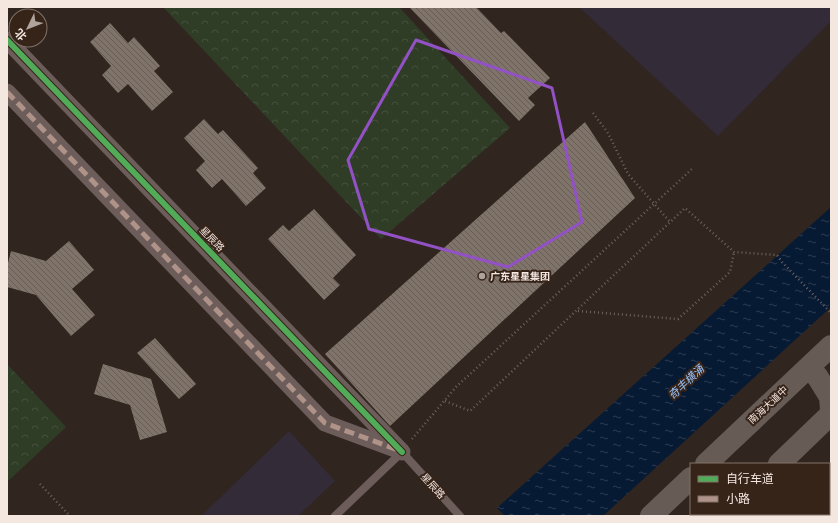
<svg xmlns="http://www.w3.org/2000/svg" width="838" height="523" viewBox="0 0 838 523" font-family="'Libre Baskerville','Noto Sans SC',serif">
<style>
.commercial{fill:#332b38}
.park{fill:url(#park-crowns)}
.water{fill:url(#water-ripples)}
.building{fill:url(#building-back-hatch)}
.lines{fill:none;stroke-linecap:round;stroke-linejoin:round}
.path{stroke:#6e6360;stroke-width:2.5;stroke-dasharray:1 3;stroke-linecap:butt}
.lane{stroke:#6c5d5a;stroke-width:8}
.street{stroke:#6c5d5a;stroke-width:17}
.highway{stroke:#675b56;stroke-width:22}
.quiet{stroke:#af9288;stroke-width:5;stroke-dasharray:10 5;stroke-linecap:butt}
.cycleway-casing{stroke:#362419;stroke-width:8}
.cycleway{stroke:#51ab58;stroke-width:6}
.marked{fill:none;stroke:#9351c6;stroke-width:3;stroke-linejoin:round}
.poi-dot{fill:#afa39c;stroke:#362419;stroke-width:1.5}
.labels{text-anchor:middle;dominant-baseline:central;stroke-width:4;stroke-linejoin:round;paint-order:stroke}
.street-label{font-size:10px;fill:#f4e7e0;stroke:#362419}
.poi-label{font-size:10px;font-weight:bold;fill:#f4e7e0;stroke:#362419;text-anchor:start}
.water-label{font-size:11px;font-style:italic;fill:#98c3fc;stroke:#362419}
</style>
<defs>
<pattern id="park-crowns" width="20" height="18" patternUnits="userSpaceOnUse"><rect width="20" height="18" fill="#2f3d27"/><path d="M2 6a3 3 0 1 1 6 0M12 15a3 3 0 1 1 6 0" fill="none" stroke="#44503c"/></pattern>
<pattern id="water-ripples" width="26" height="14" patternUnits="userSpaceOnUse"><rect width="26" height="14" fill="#071a33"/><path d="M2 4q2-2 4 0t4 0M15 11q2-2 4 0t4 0" fill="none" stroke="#2c3b50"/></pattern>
<pattern id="building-back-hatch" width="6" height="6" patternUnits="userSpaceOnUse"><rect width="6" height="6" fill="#7f736a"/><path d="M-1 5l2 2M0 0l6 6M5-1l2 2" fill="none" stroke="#675e58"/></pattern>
</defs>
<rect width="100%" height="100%" fill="#30251f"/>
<g class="commercial">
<polygon points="579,7 831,7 831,21 718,136"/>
<polygon points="289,431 335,481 298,516 201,516"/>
</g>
<g class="park">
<polygon points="163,7 399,7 510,128 381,239"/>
<polygon points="7,364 66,427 7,482"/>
</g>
<polygon class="water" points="831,207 831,307 603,516 505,516 497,508"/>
<g class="building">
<polygon points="409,7 476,7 501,33 504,31 550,78 528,98 535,105 519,121"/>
<polygon points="110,23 128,43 134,37 160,66 154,71 173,92 152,111 128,84 118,93 102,75 111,66 90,42"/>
<polygon points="204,119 218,134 223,130 258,168 253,173 266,188 246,206 222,179 212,188 196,170 205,161 184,138"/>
<polygon points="585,122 635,198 390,426 325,354"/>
<polygon points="314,209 356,255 333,278 340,285 324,300 268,239 283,225 289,231"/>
<polygon points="69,241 94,270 72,289 95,315 71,336 36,295 7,287 7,267 11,251 46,261"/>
<polygon points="155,338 196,384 179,399 137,353"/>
<polygon points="103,364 151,379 167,432 140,440 130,405 94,394"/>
</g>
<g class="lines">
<g class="path">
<polyline points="593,113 608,133 628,174 670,222"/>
<polyline points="578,311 678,319 730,272 734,252"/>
<polyline points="445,401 470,411 685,208 734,252 777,255 782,262 831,313"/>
<polyline points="412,439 456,387 692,169"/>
<polyline points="40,484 70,516"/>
</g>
<polyline class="lane" points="335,516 402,452 460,516"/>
<g class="street">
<polyline points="7,40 402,452"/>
<polyline points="7,92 325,423 398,450"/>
</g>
<g class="highway">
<polyline points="807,369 817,376 830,397 831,410"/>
<polyline points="706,464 831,346"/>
<polyline points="779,464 831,414"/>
<polyline points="651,516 691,478"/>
<polyline points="726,516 728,514"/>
</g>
<polyline class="quiet" points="7,92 325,423 398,450"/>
<g class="cycleway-casing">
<polyline id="cycleway" points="7,40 402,452"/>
</g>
<use href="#cycleway" class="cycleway"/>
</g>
<path class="marked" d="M416,40l136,48 30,134 -74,45 -139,-38 -21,-69z"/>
<circle class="poi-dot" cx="482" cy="276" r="4"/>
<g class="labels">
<g class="street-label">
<text transform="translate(212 239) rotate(46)">星辰路</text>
<text transform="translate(768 405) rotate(-43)">南海大道中</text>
<text transform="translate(433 486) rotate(48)">星辰路</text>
</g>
<g class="poi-label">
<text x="490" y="276">广东星星集团</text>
</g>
<g class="water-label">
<text transform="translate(686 382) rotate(-43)">奇丰横涌</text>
</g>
</g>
<rect width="838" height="523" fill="none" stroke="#f4e7e0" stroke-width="16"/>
<rect x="690" y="463" width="140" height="52" fill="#362419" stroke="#827269"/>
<rect x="698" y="476" width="20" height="6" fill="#51ab58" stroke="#827269"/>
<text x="726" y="483" font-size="12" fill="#f4e7e0">自行车道</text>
<rect x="698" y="496" width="20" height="6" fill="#af9288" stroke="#827269"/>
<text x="726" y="503" font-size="12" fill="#f4e7e0">小路</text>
<g transform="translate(28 28) rotate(227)"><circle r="19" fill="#362419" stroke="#827269"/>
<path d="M0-3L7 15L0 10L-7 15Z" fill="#afa39c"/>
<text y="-6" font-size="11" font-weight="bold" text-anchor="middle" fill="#f4e7e0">北</text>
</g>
</svg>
